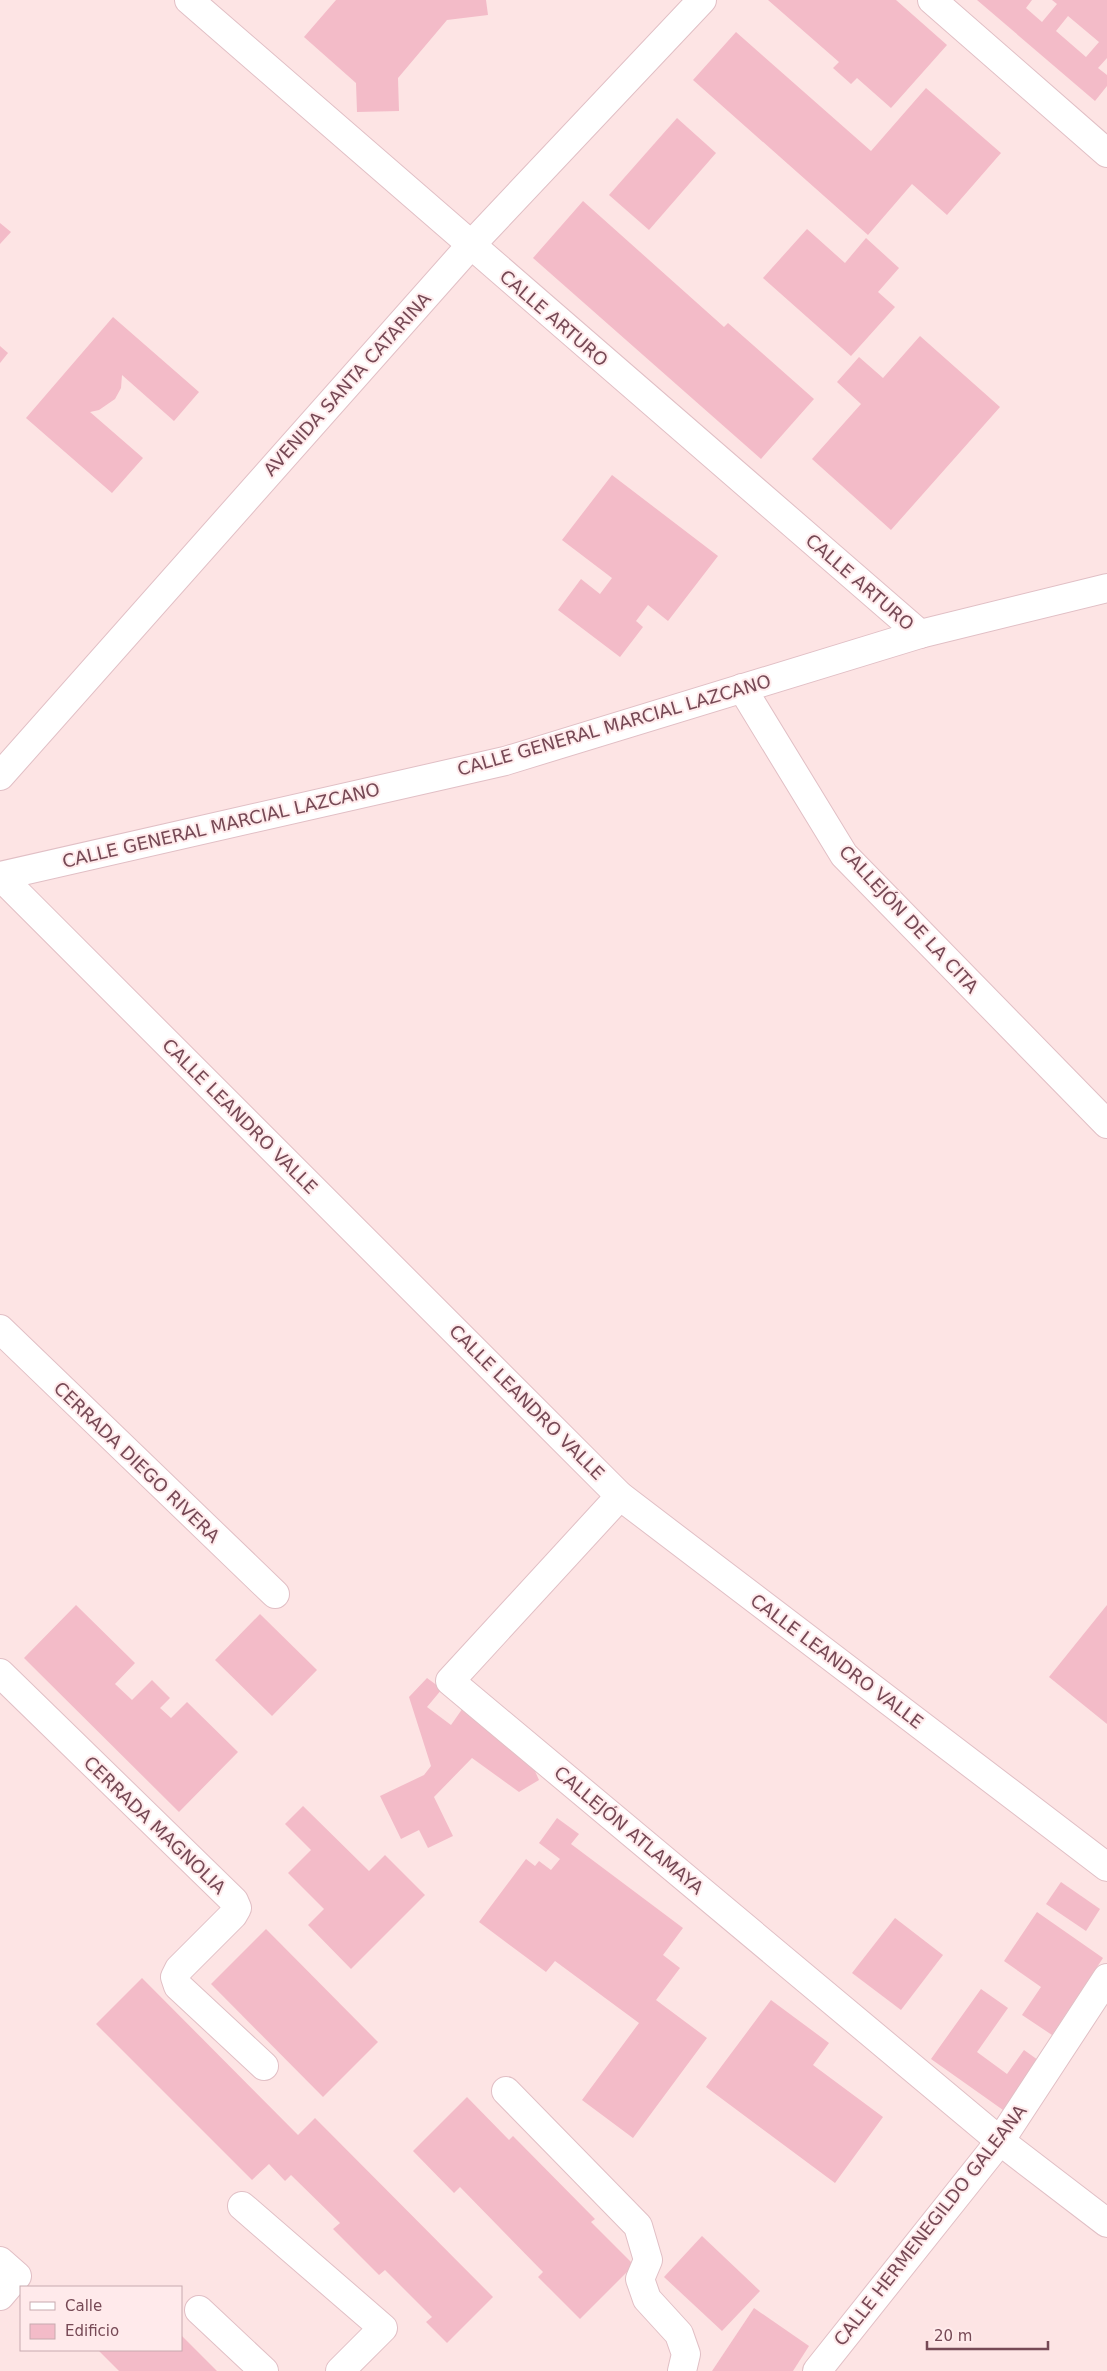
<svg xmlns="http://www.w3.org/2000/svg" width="1107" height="2371" viewBox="0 0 1107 2371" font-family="'DejaVu Sans',sans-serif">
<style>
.building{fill:#f3bbc8;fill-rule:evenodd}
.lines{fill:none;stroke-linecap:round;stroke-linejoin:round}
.minor-casing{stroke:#e1bfc5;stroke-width:30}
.minor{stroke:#fff;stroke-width:28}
.labels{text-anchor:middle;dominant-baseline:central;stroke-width:4;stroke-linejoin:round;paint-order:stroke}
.street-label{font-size:18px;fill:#764955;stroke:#ffeaeb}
</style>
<rect width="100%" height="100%" fill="#fde4e4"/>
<g class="building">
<polygon points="336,0 486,0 488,15 447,20 398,78 399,111 357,112 356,83 304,37"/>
<polygon points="768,0 896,0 947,45 891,108 857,78 851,84 833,68 839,62"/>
<path d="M977,0h55l-6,8 16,14 15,-18 -5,-4h55v58l-9,10 9,7v11l-12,15zM1068,16l31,26 -13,15 -30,-26z"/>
<polygon points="736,32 871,151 926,88 1001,153 947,215 912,184 868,235 693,80"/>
<polygon points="677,118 716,153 649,230 609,195"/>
<polygon points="583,201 724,327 728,323 814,399 761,459 533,258"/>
<polygon points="0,223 11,232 0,244"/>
<polygon points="807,229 845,263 866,238 899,268 878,292 895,307 851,356 763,278"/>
<polygon points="113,317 199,392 174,421 122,375 121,388 115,399 99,410 90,412 143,458 112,493 26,418"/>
<polygon points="920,336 1000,407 891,530 812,459 861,404 837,382 859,357 883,378"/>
<polygon points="0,346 8,353 0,363"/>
<polygon points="612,475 718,556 668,621 648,605 636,621 643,627 620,657 558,610 581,579 600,594 612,578 562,540"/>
<polygon points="76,1605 135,1663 115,1684 132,1700 152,1680 170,1698 160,1708 171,1718 187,1702 238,1752 179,1812 24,1658"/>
<polygon points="1107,1605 1107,1724 1049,1677"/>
<polygon points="260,1614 317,1670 272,1716 215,1660"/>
<polygon points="427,1678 442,1689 427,1707 451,1725 465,1705 526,1751 539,1780 519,1792 472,1758 434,1797 453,1836 428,1848 419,1830 401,1839 380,1796 424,1775 431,1766 409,1697"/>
<polygon points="303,1806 369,1871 385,1855 425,1895 351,1969 308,1925 324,1909 288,1873 311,1850 285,1824"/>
<polygon points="557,1818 579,1834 571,1844 683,1928 663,1955 680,1968 656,2000 707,2038 633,2138 582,2100 639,2023 555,1961 546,1972 479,1922 526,1859 535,1866 539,1861 551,1870 560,1859 539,1843"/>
<polygon points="1061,1882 1100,1909 1086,1931 1046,1904"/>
<polygon points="1037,1912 1103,1958 1052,2035 1022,2015 1041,1987 1004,1961"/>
<polygon points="895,1918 943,1955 901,2010 852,1973"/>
<polygon points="266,1929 378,2042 323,2097 211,1984"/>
<polygon points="142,1978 298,2135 315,2118 493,2297 447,2343 426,2322 432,2317 385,2270 379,2275 333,2229 340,2223 291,2175 285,2181 269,2164 252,2180 96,2024"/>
<polygon points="981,1989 1008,2008 977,2052 1007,2074 1024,2050 1038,2060 1003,2110 931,2059"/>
<polygon points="771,2000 829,2043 813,2065 883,2117 835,2183 706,2087"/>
<polygon points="467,2097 509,2140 513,2136 595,2219 591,2222 634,2265 580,2319 538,2277 543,2272 460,2187 454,2193 413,2151"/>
<polygon points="702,2236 760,2291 722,2331 664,2277"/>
<polygon points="754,2308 809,2346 793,2371 712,2371"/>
<polygon points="181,2335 217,2371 119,2371 98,2350 181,2350"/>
</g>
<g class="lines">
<g class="minor-casing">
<g id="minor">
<polyline points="189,0 920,634"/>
<polyline points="932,0 1107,153"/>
<polyline points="742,688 844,855 1107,1124"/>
<polyline points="0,776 470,246 702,0"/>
<polyline points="0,876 620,1496 1107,1867"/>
<polyline points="0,876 505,761 920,634 1107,588"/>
<polyline points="0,1329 275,1594"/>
<polyline points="620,1496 450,1681 1000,2141 1107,2223"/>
<polyline points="0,1673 234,1901 237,1908 233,1915 179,1969 175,1977 178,1986 264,2066"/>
<polyline points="506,2091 638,2226 648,2260 640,2279 647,2299 679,2334 686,2354 682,2371"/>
<polyline points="242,2206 383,2328 340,2371"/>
<polyline points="0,2261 17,2276 0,2296"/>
<polyline points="199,2310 264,2371"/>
<polyline points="817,2371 1000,2141 1107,1978"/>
</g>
</g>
<use href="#minor" class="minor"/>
</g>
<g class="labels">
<g class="street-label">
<text transform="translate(554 318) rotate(41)">CALLE ARTURO</text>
<text transform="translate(347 384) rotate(-48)">AVENIDA SANTA CATARINA</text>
<text transform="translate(860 582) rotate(41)">CALLE ARTURO</text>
<text transform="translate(614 725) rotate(-16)">CALLE GENERAL MARCIAL LAZCANO</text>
<text transform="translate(221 825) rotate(-13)">CALLE GENERAL MARCIAL LAZCANO</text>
<text transform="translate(909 919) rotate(47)">CALLEJÓN DE LA CITA</text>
<text transform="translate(240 1116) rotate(45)">CALLE LEANDRO VALLE</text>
<text transform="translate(527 1402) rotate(45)">CALLE LEANDRO VALLE</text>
<text transform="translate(137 1462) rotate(44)">CERRADA DIEGO RIVERA</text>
<text transform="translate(837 1661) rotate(37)">CALLE LEANDRO VALLE</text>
<text transform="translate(155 1825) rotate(44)">CERRADA MAGNOLIA</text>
<text transform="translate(629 1830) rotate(40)">CALLEJÓN ATLAMAYA</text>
<text transform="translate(930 2225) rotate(-52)">CALLE HERMENEGILDO GALEANA</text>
</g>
</g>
<rect x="20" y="2286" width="162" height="65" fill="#ffeaeb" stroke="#c8aaaf"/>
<rect x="30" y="2302" width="25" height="8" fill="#ffffff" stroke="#c8aaaf"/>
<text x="65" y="2311" font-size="15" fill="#764955">Calle</text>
<rect x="30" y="2324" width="25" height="15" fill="#f3bbc8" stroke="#c8aaaf"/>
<text x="65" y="2336" font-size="15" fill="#764955">Edificio</text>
<path d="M927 2341v8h121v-8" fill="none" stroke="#764955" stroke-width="2.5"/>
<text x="934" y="2341" font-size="15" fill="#764955" stroke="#ffeaeb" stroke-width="4" paint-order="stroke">20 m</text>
</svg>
